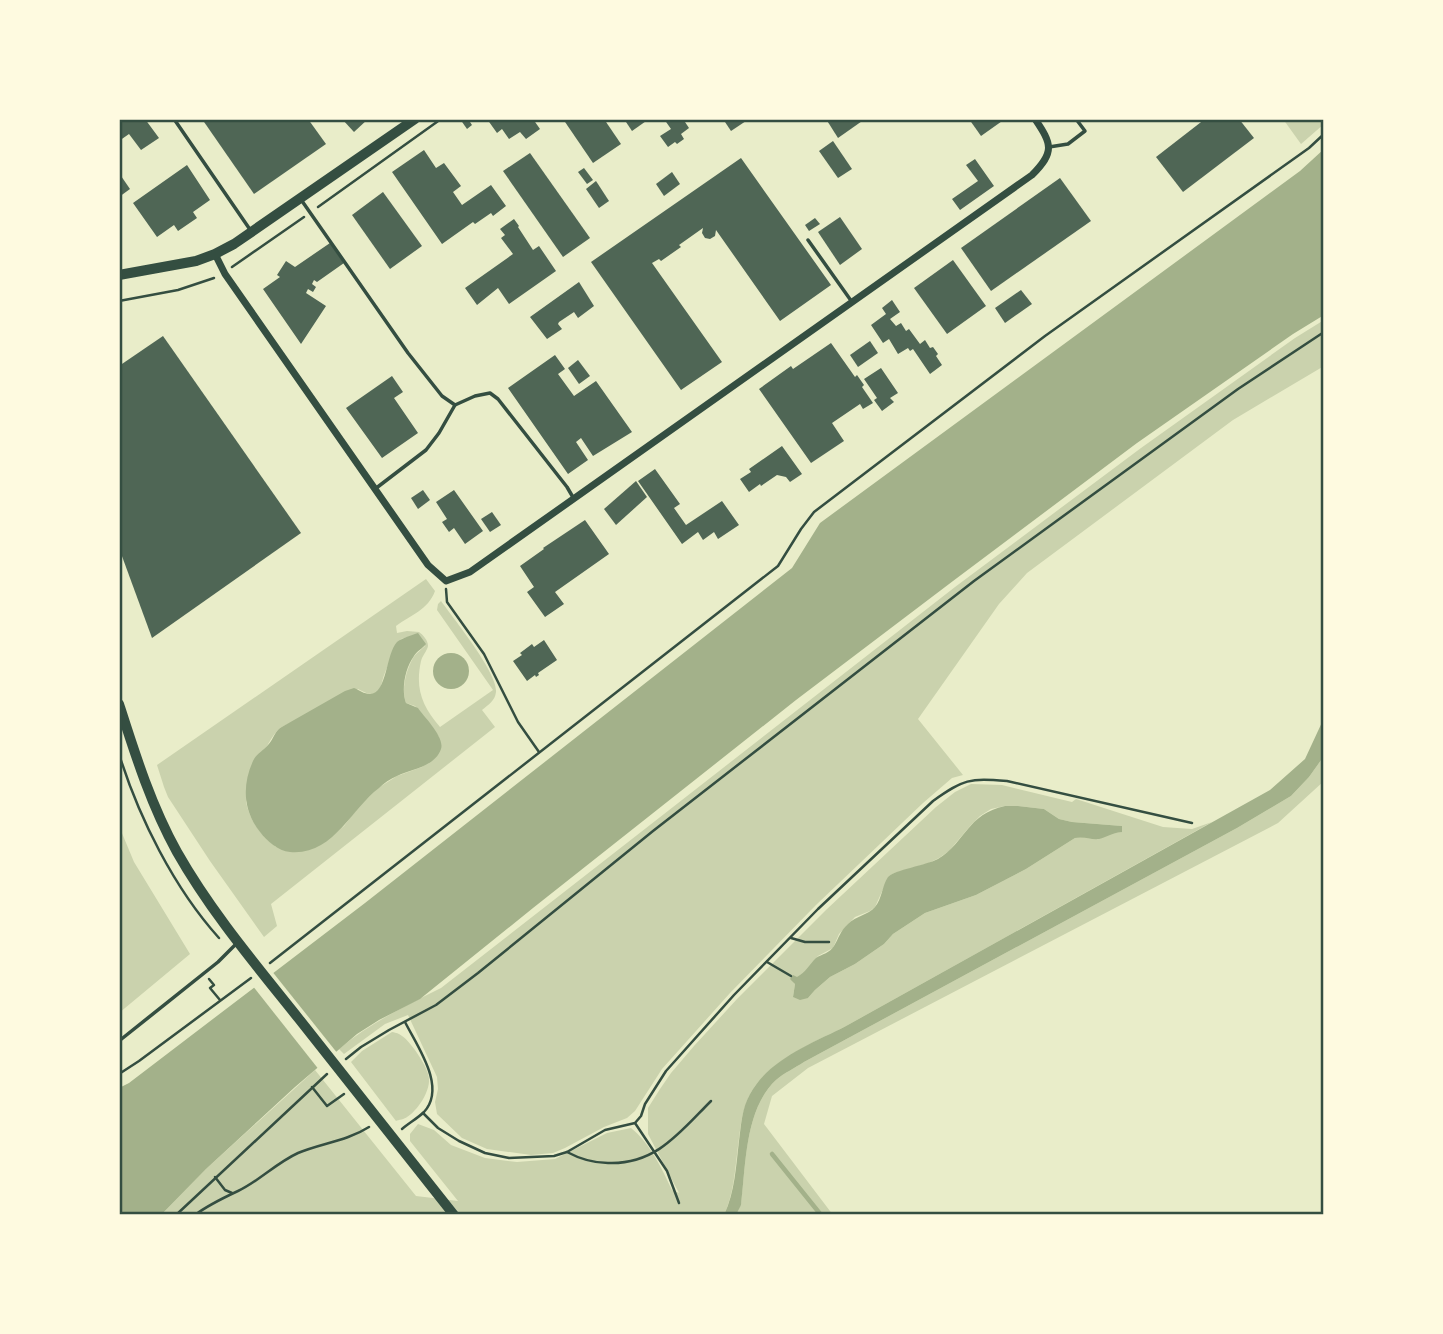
<svg xmlns="http://www.w3.org/2000/svg" width="1443" height="1334" viewBox="0 0 1443 1334" font-family="'Space Grotesk',sans-serif">
<style>
.green{fill:#cad2ad;fill-rule:evenodd}
.water{fill:#a3b18a}
.pier{fill:#e9edc9}
.lines{fill:none;stroke-linecap:round;stroke-linejoin:round}
.stream{stroke:#a3b18a;stroke-width:4.5}
.building{fill:#4f6655}
.path{stroke:#344e41;stroke-width:2.5}
.service{stroke:#344e41;stroke-width:3.5}
.minor{stroke:#344e41;stroke-width:7}
.tertiary{stroke:#344e41;stroke-width:10}
.secondary{stroke:#344e41;stroke-width:10}
.neatline{fill:none;stroke:#344e41;stroke-width:2.5}
</style>
<rect width="100%" height="100%" fill="#e9edc9"/>
<g class="green">
<polygon points="1283,119 1324,119 1324,124 1301,144"/>
<path d="M1324,320v46l-91,54 -206,153 -28,31 -81,115 45,56 -11,3 -29,25 -107,102 -86,88 -68,76 -27,42 -8,7 -23,9 -39,21 -12,5 -22,2 -44,-6 -25,-11 -25,-24 -2,-12 3,-13 -1,-12 -29,-62 -23,9 -41,30 -5,-5c31,-26 66,-43 102,-61l514,-401 186,-139 154,-110z"/>
<path d="M426,579l9,12c-7,19 -24,24 -39,35l1,7 10,-2 12,1c4,3 9,8 9,14 -1,5 -6,10 -7,15 -6,28 1,45 19,66l53,-37 -56,-80 1,-6 3,-3c12,17 57,72 55,91 -1,9 -8,13 -14,18l13,17 -224,177 6,22 -13,11 -54,-76 -42,-64 -4,-10 -7,-22zM418,634l7,12c-4,4 -9,7 -12,12 -7,12 -12,32 -7,45l9,3 24,31 -2,18 -15,12 -25,9 -19,12 -18,17 -16,21 -19,16 -49,5c-15,-11 -26,-26 -30,-45 8,-22 17,-58 34,-74l78,-39c25,14 21,-3 28,-19 4,-11 10,-21 15,-31z"/>
<path d="M1324,756v25l-46,42 -470,245 -36,28 -8,28 69,91h-97l5,-11c5,-40 4,-95 35,-124 8,-7 19,-12 28,-18l433,-234 54,-32 18,-19z"/>
<path d="M971,784l31,1 70,17 4,-3 87,28 29,2 20,-7 -366,204c-33,17 -88,39 -100,78 -5,13 -6,28 -8,42 -3,24 -4,47 -14,69h-563l45,-46 109,-99 101,126 42,5 -48,-60v-7l8,-10 16,6 17,15 34,13 32,4 38,-3 52,-26 24,-5c19,15 31,41 41,62l7,3 -31,-59v-26l12,-19 11,-16 23,-27 43,-47 90,-90 109,-102 19,-15zM1005,806h13l26,3 15,10 13,3 50,4v6c-10,0 -20,5 -30,6 -6,0 -10,-2 -17,0l-49,31 -50,26 -51,18 -32,21 -9,10 -29,20 -25,13 -15,13 -7,8 -15,-1 2,-13 -3,-4 12,-6 14,-18 15,-8 6,-14 16,-17 15,-6 5,-4 14,-31 6,-3 34,-10 10,-5 10,-7 22,-26 9,-9 11,-7z"/>
<polygon points="119,826 134,862 190,954 119,1013"/>
<path d="M392,1032c5,1 6,1 10,4 9,6 27,32 27,43 1,13 -12,32 -22,38 -2,2 -9,3 -11,4l-45,-59 11,-11z"/>
</g>
<g class="water">
<polygon points="1324,149 1324,315 1293,334 1137,443 953,581 796,700 533,908 420,999 379,1020 357,1034 295,1087 206,1169 161,1215 119,1215 119,1088 129,1083 365,903 792,568 820,523 1300,171"/>
<path d="M418,633l8,11c-4,5 -9,7 -12,12 -9,12 -13,34 -8,47l12,5c6,9 27,29 23,41 -6,18 -30,20 -44,27 -7,3 -13,7 -18,12 -28,21 -46,68 -89,64 -12,-1 -23,-11 -30,-20 -17,-21 -18,-47 -7,-71 3,-7 10,-10 15,-16 5,-5 6,-12 12,-17l65,-37 9,-3c5,2 10,6 16,6 17,0 16,-41 27,-52 5,-4 15,-7 21,-9z"/>
<circle cx="451" cy="671" r="18"/>
<path d="M1324,718v38l-15,21 -18,19 -54,32 -433,234c-9,6 -20,11 -28,18 -31,29 -30,84 -35,125l-5,10h-12c11,-23 12,-49 15,-74 2,-16 3,-33 11,-47 19,-35 63,-51 96,-68l424,-236 35,-31z"/>
<path d="M1005,806h13l26,3 15,10 13,3 50,4v6c-11,1 -15,5 -23,7 -8,1 -15,-3 -24,-1l-49,31 -50,26 -51,18 -32,21 -9,10 -29,20 -25,13 -15,13 -7,8 -8,2 -7,-3 2,-13 -5,-5 3,-4 4,2c9,-5 12,-12 19,-19 6,-4 14,-5 18,-12 5,-8 6,-15 14,-22 8,-8 20,-9 27,-17 7,-8 7,-21 13,-30 6,-7 39,-12 50,-18 28,-17 29,-45 67,-53z"/>
</g>
<polygon class="pier" points="271,970 338,1054 320,1071 252,985"/>
<g class="lines">
<polyline class="stream" points="772,1154 821,1215"/>
</g>
<g class="building">
<polygon points="119,119 145,119 159,138 141,150 129,134 119,141"/>
<polygon points="202,119 308,119 326,144 254,194"/>
<polygon points="342,119 368,119 354,132"/>
<polygon points="460,119 468,119 472,125 467,129"/>
<polygon points="487,119 533,119 540,129 526,139 520,132 509,139 502,129 497,133"/>
<polygon points="563,119 604,119 621,144 593,163"/>
<polygon points="631,119 649,119 632,131 626,122"/>
<polygon points="664,119 689,119 685,122 689,128 681,134 684,139 677,144 675,142 668,147 660,136 671,129"/>
<polygon points="723,119 749,119 731,131"/>
<polygon points="826,119 865,119 838,138"/>
<polygon points="969,119 1005,119 981,136"/>
<polygon points="1205,119 1239,119 1254,138 1183,192 1156,157"/>
<polygon points="833,141 852,169 838,178 819,151"/>
<polygon points="424,150 436,168 444,163 461,186 453,192 462,205 491,185 506,206 493,216 491,213 475,224 473,222 442,244 392,172"/>
<polygon points="530,153 590,238 563,257 503,171"/>
<polygon points="741,158 831,285 780,321 716,230 715,236 710,239 705,238 702,233 703,228 679,245 681,247 661,261 659,259 652,263 722,362 681,390 591,262"/>
<polygon points="975,159 994,186 960,210 952,199 978,181 966,165"/>
<polygon points="187,165 210,200 193,212 197,218 178,231 174,225 157,237 133,203"/>
<polygon points="584,168 593,180 587,184 578,172"/>
<polygon points="672,172 680,184 664,196 656,184"/>
<polygon points="119,173 130,189 119,197"/>
<polygon points="1060,178 1091,221 991,291 961,248"/>
<polygon points="596,181 609,201 599,208 586,189"/>
<polygon points="383,192 422,246 390,269 352,215"/>
<polygon points="840,217 862,249 840,265 818,232"/>
<polygon points="815,218 820,224 809,231 805,225"/>
<polygon points="514,219 519,226 518,227 533,250 539,246 556,271 509,304 498,288 477,305 465,288 513,254 501,238 505,235 500,229"/>
<polygon points="330,243 344,263 317,282 314,280 312,284 316,287 313,292 308,289 306,293 326,306 301,344 263,289 280,277 277,275 286,261 295,267"/>
<polygon points="953,260 986,306 947,334 914,288"/>
<polygon points="579,282 594,306 578,318 574,312 559,322 558,324 562,329 547,339 530,317"/>
<polygon points="1021,290 1032,304 1005,323 995,308"/>
<polygon points="892,300 900,312 890,319 896,326 901,323 906,331 909,329 920,344 925,340 930,348 933,347 938,354 936,356 942,365 930,374 913,349 910,351 908,348 898,354 889,339 883,343 871,325 886,314 882,308"/>
<polygon points="163,336 301,533 152,638 119,548 119,366"/>
<polygon points="870,341 878,353 858,367 850,355"/>
<polygon points="831,343 855,377 857,375 864,385 862,387 873,403 863,409 860,404 832,423 844,441 811,463 759,389 791,366 793,369"/>
<polygon points="555,355 565,369 558,374 574,396 596,381 632,432 593,456 581,438 576,442 588,460 568,474 508,388"/>
<polygon points="578,360 590,376 579,384 568,368"/>
<polygon points="881,368 898,393 890,398 894,402 882,411 874,400 877,398 864,379"/>
<polygon points="392,376 403,392 394,398 418,433 382,458 346,408"/>
<polygon points="782,446 802,474 790,482 786,477 777,475 761,486 760,484 749,492 740,479 751,472 749,469"/>
<polygon points="655,469 680,504 674,508 686,525 722,501 739,525 718,539 714,532 703,540 698,532 682,544 638,481"/>
<polygon points="636,481 647,497 616,525 604,509"/>
<polygon points="423,490 430,500 418,509 411,498"/>
<polygon points="454,490 483,531 465,544 454,528 449,532 442,522 447,519 436,502"/>
<polygon points="492,512 501,525 490,532 481,519"/>
<polygon points="585,520 609,554 555,592 564,604 545,617 527,592 534,587 520,566 544,549 543,548"/>
<polygon points="544,640 557,660 538,673 539,675 536,677 535,675 527,681 513,661 522,655 520,653 532,644 534,647"/>
</g>
<g class="lines">
<g class="path">
<polyline points="318,207 441,119"/>
<polyline points="232,267 304,217"/>
<polyline points="119,301 178,290 214,278"/>
<polyline points="446,589 447,602 484,654 518,722 539,752"/>
<path d="M119,754c20,64 55,134 100,184"/>
<polyline points="791,938 805,942 829,942"/>
<polyline points="767,962 791,976"/>
<polyline points="270,963 778,566 801,529 814,512 1045,336 1309,148 1324,134"/>
<polyline points="209,979 214,985 210,988 220,1000"/>
<polyline points="346,1059 361,1047 389,1030 436,1005 478,973 653,831 974,581 1238,389 1324,332"/>
<polyline points="119,1074 139,1061 251,978"/>
<polyline points="312,1087 327,1106 344,1094"/>
<path d="M423,1113l15,15 21,13 26,12 24,5 45,-2 13,-4 38,-22 30,-7 6,-7 4,-12 21,-33 68,-76 84,-86 115,-108c31,-22 36,-23 74,-20l185,42"/>
<polyline points="635,1123 667,1171 679,1203"/>
<path d="M402,1129c7,-6 16,-11 22,-17 23,-25 -7,-66 -19,-90"/>
<path d="M567,1152c13,7 27,11 41,11 48,2 72,-31 103,-62"/>
<polyline points="215,1177 225,1190 232,1193"/>
<polyline points="176,1215 327,1074"/>
<path d="M195,1215c13,-10 28,-17 43,-24 20,-9 38,-28 60,-38 24,-10 49,-12 71,-26"/>
</g>
<g class="service">
<polyline points="174,119 251,231"/>
<polyline points="1049,147 1068,144 1085,131 1076,119"/>
<polyline points="302,201 408,353 442,396 455,405 475,396 490,393 498,399 567,487 574,499"/>
<polyline points="808,240 852,302"/>
<polyline points="375,489 426,450 439,433 455,405"/>
<polyline points="119,1041 218,962 236,944"/>
</g>
<path class="minor" d="M215,254l10,20 203,291 18,16 24,-9 562,-397c23,-23 20,-31 3,-56"/>
<path class="tertiary" d="M119,704c16,50 32,101 58,148 34,60 79,113 122,167 52,65 103,131 155,196"/>
<polyline class="secondary" points="119,275 196,261 215,254 234,244 415,119"/>
</g>
<rect width="1443" height="1334" fill="none" stroke="#fefae0" stroke-width="242"/>
<rect x="121" y="121" width="1201" height="1092" class="neatline"/>
</svg>
